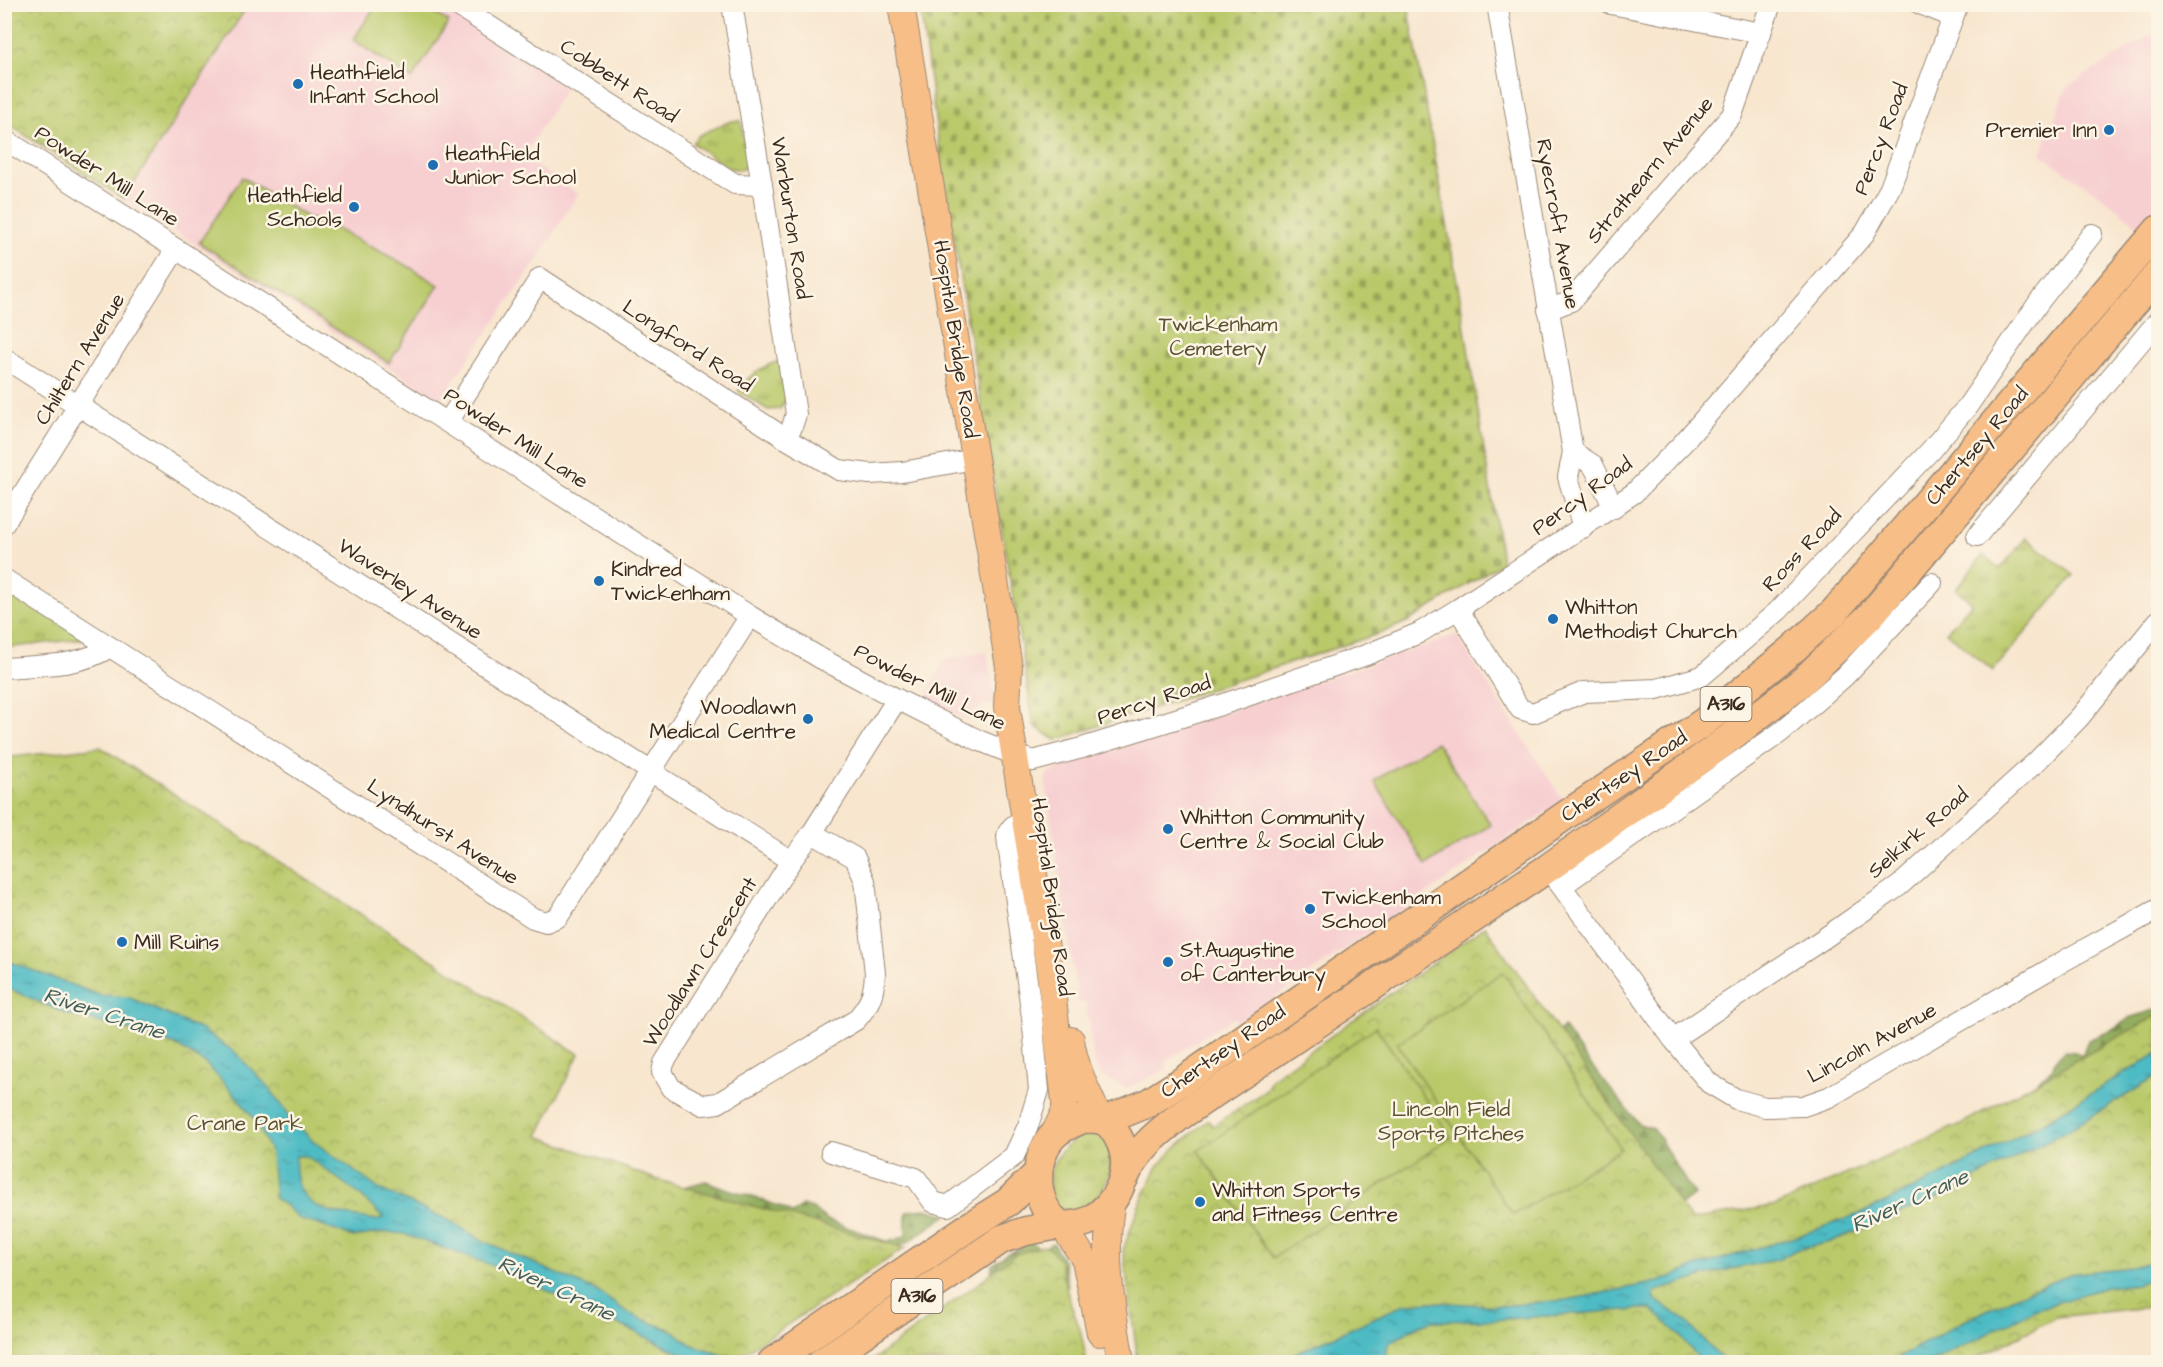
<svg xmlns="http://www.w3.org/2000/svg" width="2163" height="1367" viewBox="0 0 2163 1367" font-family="'Architects Daughter',sans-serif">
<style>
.built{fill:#f7cfd1}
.grass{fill:url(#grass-tufts);stroke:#7a7a44;stroke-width:1.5}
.forest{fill:url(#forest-firs);stroke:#676c3e;stroke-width:1.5}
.cemetery{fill:url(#cemetery-stones);stroke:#7a7a44;stroke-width:1.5}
.park{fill:url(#park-crowns);stroke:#7a7a44;stroke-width:1.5}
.garden{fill:#bac96b;stroke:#7a7a44;stroke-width:1.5}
.water{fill:url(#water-ripples);stroke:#447271;stroke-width:1.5;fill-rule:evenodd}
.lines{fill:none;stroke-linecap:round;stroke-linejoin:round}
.minor-casing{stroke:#9a8876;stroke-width:22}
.major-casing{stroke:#9a8876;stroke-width:28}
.highway-casing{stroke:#9a8876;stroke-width:31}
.minor{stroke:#fff;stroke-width:20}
.major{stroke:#f7be87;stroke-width:26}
.highway{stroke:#f7be87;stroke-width:28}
.poi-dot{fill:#1f6fb2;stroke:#fcf5e5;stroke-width:2}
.labels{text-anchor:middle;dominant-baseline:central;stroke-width:5;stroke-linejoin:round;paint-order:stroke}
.shield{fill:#fcf5e5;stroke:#75675a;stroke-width:1.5}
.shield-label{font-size:20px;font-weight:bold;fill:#3b2a1e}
.poi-label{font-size:21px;fill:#3b2a1e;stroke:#fcf5e5;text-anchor:start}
.street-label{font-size:21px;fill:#3b2a1e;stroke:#fcf5e5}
.park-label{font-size:21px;fill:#5b5231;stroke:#fcf5e5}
.water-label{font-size:22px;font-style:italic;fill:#415d58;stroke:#fcf5e5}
</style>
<defs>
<pattern id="grass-tufts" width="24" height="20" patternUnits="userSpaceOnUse" patternTransform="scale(1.5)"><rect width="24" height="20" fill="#bac96b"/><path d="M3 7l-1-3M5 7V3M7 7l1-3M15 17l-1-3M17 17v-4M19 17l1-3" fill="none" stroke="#98a357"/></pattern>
<pattern id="forest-firs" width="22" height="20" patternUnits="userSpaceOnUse" patternTransform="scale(1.5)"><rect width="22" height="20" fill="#93ad5f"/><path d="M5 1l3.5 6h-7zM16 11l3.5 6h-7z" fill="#798d4e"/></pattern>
<pattern id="cemetery-stones" width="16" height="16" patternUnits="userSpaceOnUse" patternTransform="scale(1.5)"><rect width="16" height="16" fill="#bac96b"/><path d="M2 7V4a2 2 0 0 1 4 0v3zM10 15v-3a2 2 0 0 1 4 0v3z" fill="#98a357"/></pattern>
<pattern id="park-crowns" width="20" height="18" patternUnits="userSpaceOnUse" patternTransform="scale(1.5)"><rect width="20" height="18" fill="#bac96b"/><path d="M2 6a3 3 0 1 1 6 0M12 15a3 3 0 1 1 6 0" fill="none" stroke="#98a357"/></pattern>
<pattern id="water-ripples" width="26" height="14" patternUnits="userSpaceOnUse" patternTransform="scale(1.5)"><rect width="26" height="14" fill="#4dbbc4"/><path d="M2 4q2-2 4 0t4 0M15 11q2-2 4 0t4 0" fill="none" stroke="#41989f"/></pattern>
</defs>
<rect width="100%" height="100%" fill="#fcf5e5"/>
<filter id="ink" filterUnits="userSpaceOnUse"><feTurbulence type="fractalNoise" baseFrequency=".0167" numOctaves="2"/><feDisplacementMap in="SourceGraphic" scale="12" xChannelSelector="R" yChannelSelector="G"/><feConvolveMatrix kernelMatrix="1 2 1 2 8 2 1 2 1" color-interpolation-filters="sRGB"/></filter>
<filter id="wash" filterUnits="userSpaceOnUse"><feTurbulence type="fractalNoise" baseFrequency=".008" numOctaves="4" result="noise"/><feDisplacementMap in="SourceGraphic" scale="24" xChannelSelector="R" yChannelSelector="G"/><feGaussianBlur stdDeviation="1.35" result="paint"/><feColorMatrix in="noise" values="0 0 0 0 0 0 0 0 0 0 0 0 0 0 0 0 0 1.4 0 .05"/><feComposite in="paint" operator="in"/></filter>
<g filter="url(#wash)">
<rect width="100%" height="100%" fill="#f8e6cf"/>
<g class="built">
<polygon points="248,5 437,5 566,87 523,157 578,194 536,262 440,400 124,199"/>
<polygon points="2158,33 2158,203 2138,226 2113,205 2041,154 2067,87 2151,35"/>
<polygon points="1456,635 1563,800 1236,1024 1235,1017 1166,1060 1167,1069 1127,1088 1101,1077 1094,1063 1086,1003 1078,1002 1045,780 1049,772"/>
<polygon points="987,652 995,703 982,706 969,721 926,699 944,659"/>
</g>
<g class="grass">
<polygon points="731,121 741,121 747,158 745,168 738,170 729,168 692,143 699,135"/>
<path d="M781,361l5,38 -6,10 -12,1 -30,-19c9,-14 27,-27 43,-30z"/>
<polygon points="2026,538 2074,575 1993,671 1946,632 1972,603 1956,589 1983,555 2000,569"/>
<polygon points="5,582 90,638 5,648"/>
<path d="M1088,1132h12c31,29 -8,96 -47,74 -1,-10 -5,-24 -3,-33 5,-19 21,-34 38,-41z"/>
</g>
<g class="forest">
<polygon points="2158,1009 2158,1025 2031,1086 2052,1069 2055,1061 2064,1051 2076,1052 2082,1056 2088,1040 2108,1032 2132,1017"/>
<polygon points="1563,1027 1585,1058 1639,1124 1653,1128 1694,1195 1675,1210 1555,1039"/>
<path d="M706,1181c28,12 60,17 87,33l10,-9 10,4 14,11 61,22 18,-6v-20l2,-5 18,-2 21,6 -39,27 -21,9 -204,-64z"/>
<polygon points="1026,1239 1041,1249 1053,1243 1063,1260 1068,1286 1063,1291 991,1279 992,1265 1008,1253 1022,1248"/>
</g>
<polygon class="cemetery" points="920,5 1408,5 1460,298 1502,563 1409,621 1381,633 1056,740 1034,726 940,155"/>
<g class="park">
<polygon points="4,5 5,4 248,5 124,199 5,122"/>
<polygon points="100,747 579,1054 538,1136 655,1179 905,1248 730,1362 5,1362 4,758"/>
<polygon points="1485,926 1691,1220 1777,1205 1961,1124 2158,1015 2158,1306 2056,1317 1969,1362 1138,1362 1123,1250 1139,1205 1157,1168 1174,1149 1208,1120 1213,1126 1266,1090 1272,1078"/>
<polygon points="1042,1246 1049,1248 1059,1259 1069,1299 1080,1329 1087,1362 870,1362 976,1285 1014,1255"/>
</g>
<g class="garden">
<polygon points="376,5 421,5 449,22 412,79 353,40"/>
<polygon points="242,177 310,219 321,221 406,265 439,285 389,363 199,243"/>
<polygon points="1436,742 1491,825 1426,865 1374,781"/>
<polygon points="1503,972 1621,1149 1513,1215 1397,1044"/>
<polygon points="1376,1027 1451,1137 1273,1258 1198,1151"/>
</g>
<g class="water">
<path d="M5,960l94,35 29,2 74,33 34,23 34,36 24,33 19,19 66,48 69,31 31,19 119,53 32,22 45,18 15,12 53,18h-44l-202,-95 -93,-33 -18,-2 -32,5 -56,-19 -13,-13 -10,-6 -4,-46 -16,-33 -18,-23 -31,-33 -30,-19 -36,-12 -73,-19 -62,-27zM296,1156h11l53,39 23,23 -6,2c-44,-7 -86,-7 -81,-64z"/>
<polygon points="2158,1053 2158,1076 2072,1128 1941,1196 1830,1242 1795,1250 1780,1259 1718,1272 1654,1292 1655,1300 1685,1320 1721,1359 1735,1362 1702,1362 1679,1335 1651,1309 1639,1309 1492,1320 1432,1321 1417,1326 1388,1344 1386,1357 1379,1362 1277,1362 1405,1304 1430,1302 1501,1306 1567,1300 1658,1282 1695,1267 1798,1236 1862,1213 1942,1175 2039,1125"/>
<polygon points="2158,1260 2158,1276 2137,1284 2106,1287 2037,1309 1931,1362 1891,1362 1958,1324 2021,1294 2075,1273 2132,1267"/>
</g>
</g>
<g filter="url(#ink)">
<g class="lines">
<g class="minor-casing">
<g id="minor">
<polyline points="455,4 735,184 762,185"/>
<polyline points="732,4 762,185 796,414 792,427 785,438"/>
<polyline points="1497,4 1573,452 1568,477 1583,528"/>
<polyline points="1611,4 1761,33"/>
<polyline points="1920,4 1953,17"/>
<polyline points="4,139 750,616 820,658 897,699 978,740 1015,755 1033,761 1082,748 1224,704 1366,655 1419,633 1458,609 1634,493 1683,443 1865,233 1890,188 1958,4"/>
<polyline points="1548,310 1571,301 1732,115 1771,4"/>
<polyline points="4,358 791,861"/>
<polyline points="448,422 540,278 785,438 839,470 870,474 902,472 975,459"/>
<polyline points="1573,452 1593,465 1614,508"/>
<polyline points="4,524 176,249"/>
<polyline points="1977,536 2158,321"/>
<polyline points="4,579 533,918 546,922 558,917 750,616"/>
<polyline points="1458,609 1520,709 1533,713 1584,692 1657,689 1702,676 1778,611 1930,451 1967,407 2039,302 2092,234"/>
<path d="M4,668c36,-3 76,-1 106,-21"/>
<path d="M812,833l43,25 10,23 10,92c-1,22 -5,31 -19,47l-138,83 -15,2 -32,-17 -9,-16 2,-9 127,-202 21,-28 85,-134"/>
<polyline points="1548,868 1673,1039 1709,1083 1736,1099 1765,1107 1803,1106 1829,1097 2069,958 2158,909"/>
<polyline points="1563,885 1781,732 1845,676 1932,583"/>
<polyline points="1673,1039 1826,937 1899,886 2036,762 2079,718 2158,621"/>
<path d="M831,1152l85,26 17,24 15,4 66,-50 14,-30 11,-36 -7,-73 -25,-180c2,-10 9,-13 17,-19"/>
</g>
</g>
<g class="major-casing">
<g id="major">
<polyline points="901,4 1009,667 1007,706 1009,721 1050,973 1065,1102 1065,1111 1053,1136"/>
<path d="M1071,1040c4,28 17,53 29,79"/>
<path d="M1112,1200c-10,57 0,106 9,162"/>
<polyline points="1063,1226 1085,1260 1100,1333"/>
</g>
</g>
<g class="highway-casing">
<g id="highway">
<path d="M1083,1119c6,0 13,-1 19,1 8,3 14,13 18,21 14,29 -3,64 -30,79 -9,5 -18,5 -27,6 -31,-17 -32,-68 -9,-91 8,-8 19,-12 29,-16z"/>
<polyline points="1104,1121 1148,1103 1184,1080 1563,817 1704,722 1793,649 1834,612 2158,230"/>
<path d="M1124,1178c13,-28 32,-44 56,-62l368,-248 171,-122 85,-66 66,-64 288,-342"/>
<polyline points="772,1362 973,1224 1008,1202 1038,1173"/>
<polyline points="822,1362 1002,1239 1026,1231 1059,1225"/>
</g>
</g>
<use href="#minor" class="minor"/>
<use href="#major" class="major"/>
<use href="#highway" class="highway"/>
</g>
</g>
<g class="poi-dot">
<circle cx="298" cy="84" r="6"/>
<circle cx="2109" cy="130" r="6"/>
<circle cx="433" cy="165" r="6"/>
<circle cx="354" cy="207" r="6"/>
<circle cx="599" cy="581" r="6"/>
<circle cx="1553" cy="619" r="6"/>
<circle cx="808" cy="719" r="6"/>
<circle cx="1168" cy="829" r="6"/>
<circle cx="1310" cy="909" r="6"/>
<circle cx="122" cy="942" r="6"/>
<circle cx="1168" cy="962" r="6"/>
<circle cx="1200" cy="1202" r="6"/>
</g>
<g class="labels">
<g class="shield">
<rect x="1700.5" y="687" width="51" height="34" rx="4.5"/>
<rect x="891.5" y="1279" width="51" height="34" rx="4.5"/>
</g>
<g class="shield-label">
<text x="1726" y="704">A316</text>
<text x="917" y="1296">A316</text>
</g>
<g class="poi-label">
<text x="310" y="72">Heathfield<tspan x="310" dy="24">Infant School</tspan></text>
<text x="2097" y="130" text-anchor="end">Premier Inn</text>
<text x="445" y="153">Heathfield<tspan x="445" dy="24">Junior School</tspan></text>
<text x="342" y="195" text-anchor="end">Heathfield<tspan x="342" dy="24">Schools</tspan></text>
<text x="611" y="569">Kindred<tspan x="611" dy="24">Twickenham</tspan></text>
<text x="1565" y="607">Whitton<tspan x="1565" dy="24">Methodist Church</tspan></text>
<text x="796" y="707" text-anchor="end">Woodlawn<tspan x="796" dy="24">Medical Centre</tspan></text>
<text x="1180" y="817">Whitton Community<tspan x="1180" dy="24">Centre &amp; Social Club</tspan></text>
<text x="1322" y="897">Twickenham<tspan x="1322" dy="24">School</tspan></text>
<text x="134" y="942">Mill Ruins</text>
<text x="1180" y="950">St.Augustine<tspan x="1180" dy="24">of Canterbury</tspan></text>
<text x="1212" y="1190">Whitton Sports<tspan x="1212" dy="24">and Fitness Centre</tspan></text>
</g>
<g class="street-label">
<text transform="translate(619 81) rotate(33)">Cobbett Road</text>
<text transform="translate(1881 139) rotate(-69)">Percy Road</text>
<text transform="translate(1650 170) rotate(-50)">Strathearn Avenue</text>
<text transform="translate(107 176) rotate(33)">Powder Mill Lane</text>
<text transform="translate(791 218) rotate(81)">Warburton Road</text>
<text transform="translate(1558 224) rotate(80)">Ryecroft Avenue</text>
<text transform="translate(956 339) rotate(81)">Hospital Bridge Road</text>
<text transform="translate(688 346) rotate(33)">Longford Road</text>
<text transform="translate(80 359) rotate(-58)">Chiltern Avenue</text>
<text transform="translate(516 438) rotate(33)">Powder Mill Lane</text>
<text transform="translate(1977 446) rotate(-50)">Chertsey Road</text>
<text transform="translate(1582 496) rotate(-36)">Percy Road</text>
<text transform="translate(1802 550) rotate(-47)">Ross Road</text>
<text transform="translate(410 589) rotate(33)">Waverley Avenue</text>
<text transform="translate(930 687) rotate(27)">Powder Mill Lane</text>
<text transform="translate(1154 700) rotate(-18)">Percy Road</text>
<text transform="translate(1624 776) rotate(-34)">Chertsey Road</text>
<text transform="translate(443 832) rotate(33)">Lyndhurst Avenue</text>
<text transform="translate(1918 833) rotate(-41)">Selkirk Road</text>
<text transform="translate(1052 897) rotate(82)">Hospital Bridge Road</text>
<text transform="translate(700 962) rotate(-58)">Woodlawn Crescent</text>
<text transform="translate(1872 1043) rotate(-29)">Lincoln Avenue</text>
<text transform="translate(1223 1051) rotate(-35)">Chertsey Road</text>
</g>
<g class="park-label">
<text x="1218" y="324">Twickenham<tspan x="1218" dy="24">Cemetery</tspan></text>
<text x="1451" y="1109">Lincoln Field<tspan x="1451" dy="24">Sports Pitches</tspan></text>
<text x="245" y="1123">Crane Park</text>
</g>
<g class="water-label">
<text transform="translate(104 1014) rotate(18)">River Crane</text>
<text transform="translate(1910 1201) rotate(-24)">River Crane</text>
<text transform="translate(556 1289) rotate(25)">River Crane</text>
</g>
</g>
<rect width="2163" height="1367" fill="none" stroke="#fcf5e5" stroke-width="24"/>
</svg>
